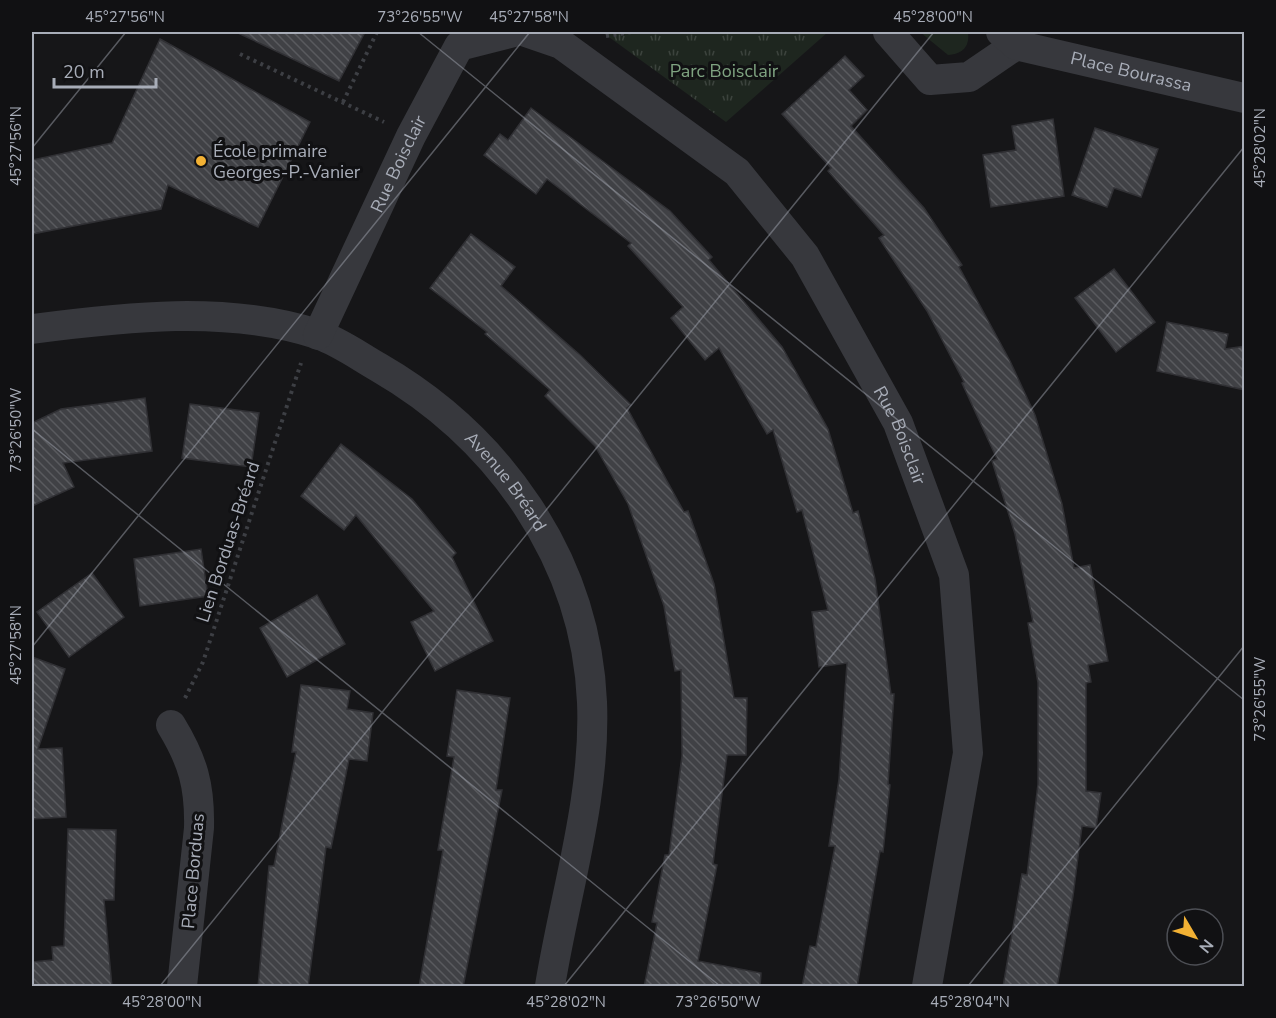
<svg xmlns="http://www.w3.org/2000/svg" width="1276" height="1018" viewBox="0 0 1276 1018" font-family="'Nunito Sans',sans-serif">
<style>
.grass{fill:#1e261f}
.park{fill:url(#park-tufts)}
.building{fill:url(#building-back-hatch);stroke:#303034;stroke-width:1.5}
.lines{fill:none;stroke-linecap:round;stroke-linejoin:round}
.path{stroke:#3d3f44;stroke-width:4;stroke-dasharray:3 4.5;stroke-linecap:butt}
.minor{stroke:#37383d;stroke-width:30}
.ticks{fill:none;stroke:#a8adb8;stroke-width:1.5;stroke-opacity:0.45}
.poi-dot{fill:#f2b134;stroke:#111113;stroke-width:2}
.labels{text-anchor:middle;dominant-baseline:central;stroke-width:6;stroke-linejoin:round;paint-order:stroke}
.park-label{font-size:18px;fill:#7fa381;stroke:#111113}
.street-label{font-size:18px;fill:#a8adb8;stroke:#111113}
.poi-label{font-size:18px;fill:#a8adb8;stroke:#111113;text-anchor:start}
.neatline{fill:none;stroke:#a8adb8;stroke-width:2}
.ticks-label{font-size:15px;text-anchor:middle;fill:#a8adb8}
</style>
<defs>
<pattern id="park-tufts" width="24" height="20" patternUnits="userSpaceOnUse" patternTransform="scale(1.5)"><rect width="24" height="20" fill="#1e261f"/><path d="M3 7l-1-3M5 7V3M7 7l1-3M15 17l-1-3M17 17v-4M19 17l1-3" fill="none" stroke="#3c433d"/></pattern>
<pattern id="building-back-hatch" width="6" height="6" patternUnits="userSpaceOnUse" patternTransform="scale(1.5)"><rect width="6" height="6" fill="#404145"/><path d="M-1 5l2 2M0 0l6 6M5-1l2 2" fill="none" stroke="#595a5e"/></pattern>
</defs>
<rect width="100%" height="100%" fill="#161618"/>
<path class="grass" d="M920,32h48c2,14 -5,22 -20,23z"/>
<polygon class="park" points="602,32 828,32 726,122"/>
<g class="building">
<polygon points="236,32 365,32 339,81"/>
<polygon points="160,39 310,122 258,227 168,185 161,209 32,234 32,160 112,143"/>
<polygon points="845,56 864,76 849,90 867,110 851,126 924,208 962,265 959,267 1010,361 1035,415 1062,504 1074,568 1090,565 1108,661 1088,665 1091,682 1086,683 1086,791 1101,793 1096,828 1082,826 1073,896 1057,987 1003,987 1022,874 1027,875 1038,784 1038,683 1028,623 1033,622 1015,534 992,461 997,459 962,383 964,382 927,311 879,238 884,235 828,171 831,168 782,114"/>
<polygon points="531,108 670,211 712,257 709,260 782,347 828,429 853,513 858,511 875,579 891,694 894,694 888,784 890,785 883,852 880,851 857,987 802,987 810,946 816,947 835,846 829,846 839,779 847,663 819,667 812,612 828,610 802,510 797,512 773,430 767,434 719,348 705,360 671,318 683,307 628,246 631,243 547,179 536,194 484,155 500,134 508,140"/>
<polygon points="1053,119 1064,196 991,207 983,155 1016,150 1012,126"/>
<polygon points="1095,128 1158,149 1141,197 1114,188 1107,207 1072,195"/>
<polygon points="471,234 515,267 501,286 580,355 631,405 627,408 684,512 688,511 714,584 734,698 747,698 746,755 727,755 713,864 717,865 698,961 761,973 760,987 644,987 657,923 652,922 665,855 669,855 682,756 681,670 675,671 664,606 628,504 595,446 545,396 550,390 485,334 487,332 430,288"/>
<polygon points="1114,269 1155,322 1116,352 1075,298"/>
<polygon points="1167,322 1228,334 1225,349 1245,346 1245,390 1157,371"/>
<polygon points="145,398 152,451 63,463 74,487 32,506 32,423 61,409"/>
<polygon points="190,404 259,413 251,467 182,458"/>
<polygon points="341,444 412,499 456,553 452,557 493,641 435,671 411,622 434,611 356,515 344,530 301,496"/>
<polygon points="201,549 208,596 140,606 134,559"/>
<polygon points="92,573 124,617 69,657 37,612"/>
<polygon points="317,595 345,644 287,677 260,628"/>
<polygon points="32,657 65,669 38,749 62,748 66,817 32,819"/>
<polygon points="301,685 350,691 347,709 373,713 367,761 349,759 331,848 326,847 308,987 258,987 269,866 274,866 296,752 292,752"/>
<polygon points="457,690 510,698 496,790 502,790 463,987 419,987 443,850 438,850 454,757 447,756"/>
<polygon points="68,829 116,830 114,900 104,900 112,987 32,987 32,962 53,960 52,947 64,946"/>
</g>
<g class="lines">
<g class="path">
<polyline points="606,36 632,32"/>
<polyline points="240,54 384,122"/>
<polyline points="343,102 377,32"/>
<polyline points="185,698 203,662 301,363"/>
</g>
<g class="minor">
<path id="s1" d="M526,32l35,12 176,128 68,84 93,167 56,152 14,178 -41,233"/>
<polyline points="888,32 930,80 969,77 1016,45"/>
<path id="s2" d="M1001,32l15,13 228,53"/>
<path id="s3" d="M32,329c92,-12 195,-24 285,5 21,7 42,22 61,33 121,70 208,192 214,335 4,96 -27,191 -42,284"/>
<path id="s4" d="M318,335l93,-199 48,-90 55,-14"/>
<path d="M171,725c22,36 29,61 28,103l-17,158"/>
</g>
</g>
<path class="ticks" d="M418,32l826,668M32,148l94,-116M32,429l688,557M32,647l498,-615M160,986l774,-954M564,986l680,-839M968,986l276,-340"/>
<circle class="poi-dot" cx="201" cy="161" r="6"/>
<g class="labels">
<g class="park-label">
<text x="724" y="71">Parc Boisclair</text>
</g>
<g class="street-label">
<text stroke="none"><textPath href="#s2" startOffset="138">Place Bourassa</textPath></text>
<text stroke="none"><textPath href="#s4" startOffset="189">Rue Boisclair</textPath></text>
<text stroke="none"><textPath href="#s1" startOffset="566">Rue Boisclair</textPath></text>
<text stroke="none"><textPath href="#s3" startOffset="530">Avenue Bréard</textPath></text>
<text transform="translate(228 542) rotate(-72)">Lien Borduas-Bréard</text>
<text transform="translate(193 871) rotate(-85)">Place Borduas</text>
</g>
<g class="poi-label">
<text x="213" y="151">École primaire<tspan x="213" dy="21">Georges-P.-Vanier</tspan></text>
</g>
</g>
<rect width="1276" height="1018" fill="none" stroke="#111113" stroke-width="66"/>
<g transform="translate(1195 937) rotate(129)"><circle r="28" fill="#111113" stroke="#4d4f55" stroke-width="1.5"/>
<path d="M0-4.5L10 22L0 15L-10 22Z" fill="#f2b134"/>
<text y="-9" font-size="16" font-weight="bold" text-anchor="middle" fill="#a8adb8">N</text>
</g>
<path d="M54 78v9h102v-9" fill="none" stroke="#a8adb8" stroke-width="3"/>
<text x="63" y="78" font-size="18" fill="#a8adb8" stroke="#111113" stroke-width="4.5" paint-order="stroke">20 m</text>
<rect x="33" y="33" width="1210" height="952" class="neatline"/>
<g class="ticks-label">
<text x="125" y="22">45°27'56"N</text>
<text x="420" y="22">73°26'55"W</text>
<text x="529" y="22">45°27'58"N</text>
<text x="933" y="22">45°28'00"N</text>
<text transform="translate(16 146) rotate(-90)" y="5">45°27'56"N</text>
<text transform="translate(1260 148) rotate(-90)" y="5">45°28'02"N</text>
<text transform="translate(16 430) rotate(-90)" y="5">73°26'50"W</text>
<text transform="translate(16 645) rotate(-90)" y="5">45°27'58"N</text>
<text transform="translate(1260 699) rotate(-90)" y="5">73°26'55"W</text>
<text x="162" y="1007">45°28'00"N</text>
<text x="566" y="1007">45°28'02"N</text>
<text x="718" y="1007">73°26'50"W</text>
<text x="970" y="1007">45°28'04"N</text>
</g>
</svg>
